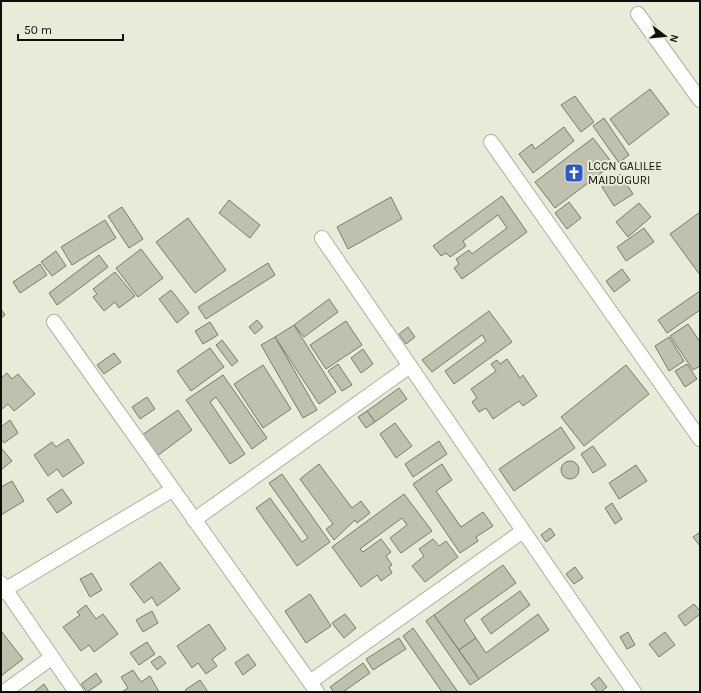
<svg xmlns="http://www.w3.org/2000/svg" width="701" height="693" viewBox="0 0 701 693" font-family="Karla,sans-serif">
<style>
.building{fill:#bdc1ae;stroke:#797c6b}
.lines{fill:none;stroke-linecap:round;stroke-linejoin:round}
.street-casing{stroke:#aeb29f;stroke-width:16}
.street{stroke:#fff;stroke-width:14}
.labels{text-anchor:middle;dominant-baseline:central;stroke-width:4;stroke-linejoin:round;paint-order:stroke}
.poi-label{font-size:12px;fill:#0e0f08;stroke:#e7ebd7;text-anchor:start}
</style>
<rect width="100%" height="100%" fill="#e7ebd7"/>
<g class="building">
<polygon points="650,89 669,114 629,145 610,119"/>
<polygon points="575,96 594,122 581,132 561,105"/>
<polygon points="604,118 629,155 619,163 593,126"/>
<polygon points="564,127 574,141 533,173 519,154 532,144 535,149"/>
<polygon points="593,138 613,164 555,208 535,182"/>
<polygon points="620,174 633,194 614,206 602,187"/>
<polygon points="502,196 527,232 462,279 454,268 459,264 456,259 469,250 472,254 507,228 498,215 463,241 466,246 450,257 446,253 441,256 433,246"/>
<polygon points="391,197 402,219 348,249 337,227"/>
<polygon points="229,200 260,225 250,238 219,213"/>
<polygon points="569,202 581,218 567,229 555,213"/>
<polygon points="639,203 651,217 628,237 616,222"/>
<polygon points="122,207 143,239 129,248 108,216"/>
<polygon points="700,212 700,275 670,234"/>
<polygon points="188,218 226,270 195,293 156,242"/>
<polygon points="105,220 116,238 72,265 61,247"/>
<polygon points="644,228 654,242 626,261 617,247"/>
<polygon points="141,249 163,278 138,297 116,268"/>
<polygon points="56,251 66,266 52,276 41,262"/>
<polygon points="99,255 108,267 57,305 49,293"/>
<polygon points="268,263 275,275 206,319 198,307"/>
<polygon points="40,264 47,275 20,293 13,282"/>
<polygon points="622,269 630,280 614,292 606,281"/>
<polygon points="115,272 135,296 119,308 115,302 104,311 93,297 97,294 93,289"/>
<polygon points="171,290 189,313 177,323 159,299"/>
<polygon points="700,291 700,310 667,333 658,320"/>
<polygon points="329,299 338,312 304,337 294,325"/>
<polygon points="1,309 5,315 1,318"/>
<polygon points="489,311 512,342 454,384 445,371 486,341 482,335 432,372 422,360"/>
<polygon points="257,320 263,327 255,334 249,327"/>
<polygon points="346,321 362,345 326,369 310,345"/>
<polygon points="210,322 218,335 203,344 195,331"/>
<polygon points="688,324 700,342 700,366 693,370 670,336"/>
<polygon points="294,325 336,392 319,404 275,337"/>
<polygon points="408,327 415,337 406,344 399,334"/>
<polygon points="275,337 317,410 303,418 261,345"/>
<polygon points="669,337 684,361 669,371 655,346"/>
<polygon points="222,340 238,361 232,366 216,345"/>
<polygon points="210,348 224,367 191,391 177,371"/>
<polygon points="363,349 373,364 361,373 351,358"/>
<polygon points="114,353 121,362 104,374 97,365"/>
<polygon points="507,359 520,378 523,375 537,396 523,406 519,401 493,419 486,408 479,412 472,402 477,398 471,389 496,371 491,364 497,360 500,364"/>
<polygon points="338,364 352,385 342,391 328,371"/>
<polygon points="687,364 697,379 685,387 675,371"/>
<polygon points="263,365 291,409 263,428 234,384"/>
<polygon points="626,365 649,394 584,446 561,417"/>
<polygon points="7,373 12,379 18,374 35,394 14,411 8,404 1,410 1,378"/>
<polygon points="223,375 267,438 252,449 216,397 210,402 245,454 230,464 186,400"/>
<polygon points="399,388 407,399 375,422 367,411"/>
<polygon points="147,397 155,409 140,419 132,407"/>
<polygon points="178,410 192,430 157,456 142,435"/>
<polygon points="367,411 375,422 366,428 358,417"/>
<polygon points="10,420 18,433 4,443 1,439 1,427"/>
<polygon points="395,423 412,446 396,458 380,434"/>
<polygon points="561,427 575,448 514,491 499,469"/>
<polygon points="68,439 84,463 63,477 57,469 48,476 34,455 52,442 56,447"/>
<polygon points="439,441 447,454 413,477 405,464"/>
<polygon points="593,446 606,465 593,473 581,454"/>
<polygon points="2,449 12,461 1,470 1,450"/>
<circle cx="570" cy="470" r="9"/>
<polygon points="319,464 352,508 361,501 370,513 357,523 355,520 334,540 326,529 333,524 300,479"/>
<polygon points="442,464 452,480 436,491 461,527 483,512 493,526 476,537 478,541 460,553 413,484"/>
<polygon points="636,465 647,481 619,499 609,483"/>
<polygon points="282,474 330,542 297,566 256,508 270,498 302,542 308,538 269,483"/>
<polygon points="12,481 24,501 1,515 1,487"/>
<polygon points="62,489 72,503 57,513 47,499"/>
<polygon points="404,494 432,531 401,553 390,538 407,525 402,518 360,549 363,552 381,539 391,552 386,556 392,565 389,567 392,573 381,581 377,575 361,587 332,547"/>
<polygon points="612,503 622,519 615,524 605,508"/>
<polygon points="550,528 555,535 546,542 541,535"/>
<polygon points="700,532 700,546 693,537"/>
<polygon points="433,539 439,546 446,541 458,557 425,582 412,566 424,556 419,549"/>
<polygon points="160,562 180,589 157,606 152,597 144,603 130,584"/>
<polygon points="503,565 516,583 464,620 476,638 459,650 434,615"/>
<polygon points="575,567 583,578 574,584 566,574"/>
<polygon points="92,573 102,590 90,597 80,579"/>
<polygon points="520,591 530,605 491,634 481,619"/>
<polygon points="310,594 331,626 306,643 285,611"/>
<polygon points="694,604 700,611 700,614 685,626 678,616"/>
<polygon points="86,605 96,619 103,614 118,634 94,652 89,645 81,651 63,627 80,615 77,612"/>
<polygon points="152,611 158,623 143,632 136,620"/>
<polygon points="345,614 356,628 344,638 332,623"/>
<polygon points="538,614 549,630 479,679 459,650 476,638 486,653"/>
<polygon points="434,615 479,679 470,685 426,621"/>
<polygon points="209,624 226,649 212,659 217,666 206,674 198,663 192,668 177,646"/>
<polygon points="413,628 458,692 442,692 403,636"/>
<polygon points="1,631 23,659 1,676"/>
<polygon points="628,632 635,645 627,649 620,637"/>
<polygon points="665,632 675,645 659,657 649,644"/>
<polygon points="399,638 406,649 373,670 366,659"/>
<polygon points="147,642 155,654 139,665 130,653"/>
<polygon points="248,654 256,665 243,675 235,663"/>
<polygon points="160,656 166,663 157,670 151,662"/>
<polygon points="363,663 370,673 343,692 334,692 330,687"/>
<polygon points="133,670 141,682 150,676 159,692 122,692 128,688 121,677"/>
<polygon points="96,673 102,682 87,692 81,684"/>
<polygon points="599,677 607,687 601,692 598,692 591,684"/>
<polygon points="200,680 208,692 187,692 185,690"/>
<polygon points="44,684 49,692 34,692"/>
</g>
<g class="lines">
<g class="street-casing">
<g id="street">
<polyline points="638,14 700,100"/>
<polyline points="491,142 700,439"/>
<polyline points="322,238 634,692"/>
<polyline points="54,322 317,692"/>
<polyline points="194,520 410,366"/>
<polyline points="1,583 76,692"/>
<polyline points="1,592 172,490"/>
<polyline points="310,682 523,531"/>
<polyline points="4,692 51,658"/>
</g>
</g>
<use href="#street" class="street"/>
</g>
<defs>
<g id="church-square" transform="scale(1)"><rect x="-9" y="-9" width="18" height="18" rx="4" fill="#2f59c8" stroke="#e7ebd7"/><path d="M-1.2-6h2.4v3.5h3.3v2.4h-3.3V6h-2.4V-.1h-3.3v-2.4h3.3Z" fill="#fff"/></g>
</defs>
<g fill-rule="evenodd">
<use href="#church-square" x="574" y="173"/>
</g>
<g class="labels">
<g class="poi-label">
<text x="588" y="166">LCCN GALILEE<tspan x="588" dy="14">MAIDUGURI</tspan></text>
</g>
</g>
<rect width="701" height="693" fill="none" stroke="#0e0f08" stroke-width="4"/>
<g transform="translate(665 36) rotate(106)" stroke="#e7ebd7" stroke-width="3" paint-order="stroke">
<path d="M0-3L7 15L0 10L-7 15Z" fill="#0e0f08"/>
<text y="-6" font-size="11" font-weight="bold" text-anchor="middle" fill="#0e0f08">N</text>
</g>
<path d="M18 34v6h105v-6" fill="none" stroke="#0e0f08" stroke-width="2"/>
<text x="24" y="34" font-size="12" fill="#0e0f08" stroke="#e7ebd7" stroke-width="3" paint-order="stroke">50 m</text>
</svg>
